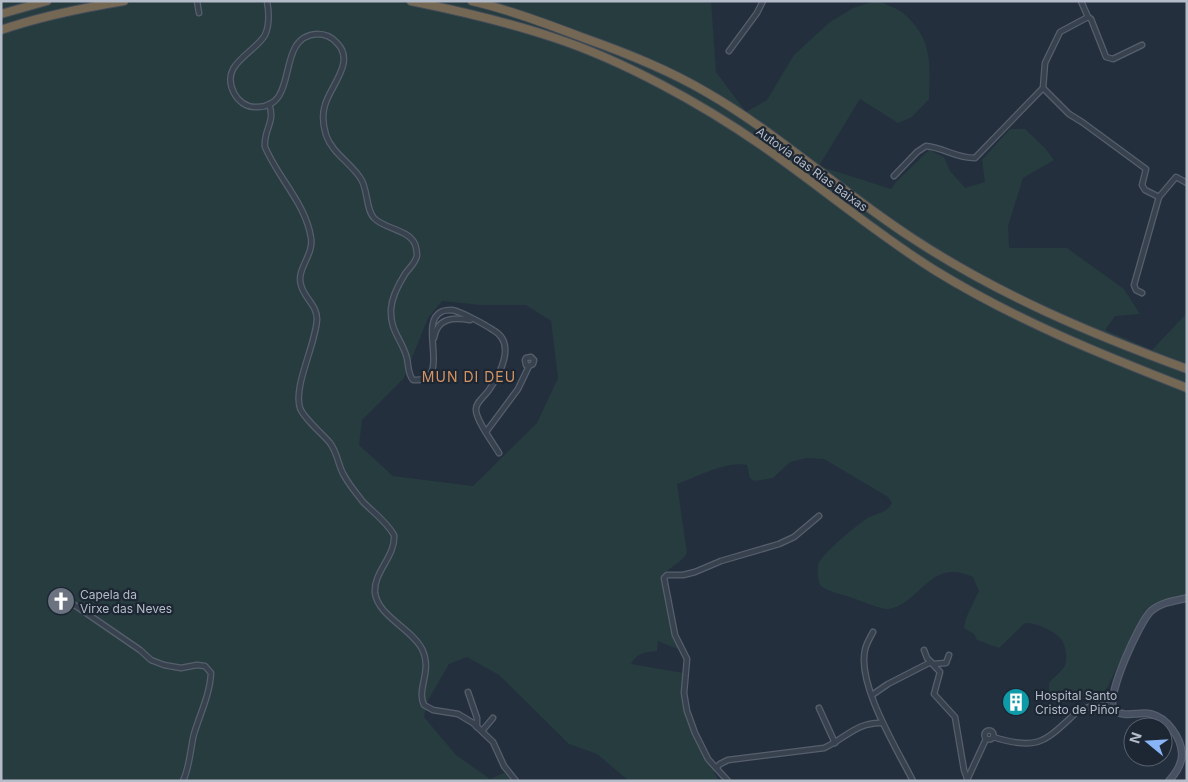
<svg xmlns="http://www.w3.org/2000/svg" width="1188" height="782" viewBox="0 0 1188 782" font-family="Inter,sans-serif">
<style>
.green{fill:#263c3f;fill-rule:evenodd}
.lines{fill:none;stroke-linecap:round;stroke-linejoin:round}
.street-casing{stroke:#565f6c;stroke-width:7}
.secondary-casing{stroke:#565f6c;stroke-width:8}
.highway-casing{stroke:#434c59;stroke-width:10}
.street{stroke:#38414e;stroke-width:4.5}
.secondary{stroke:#465061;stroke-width:5.5}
.highway{stroke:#746855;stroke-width:8}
.labels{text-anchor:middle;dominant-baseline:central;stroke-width:4.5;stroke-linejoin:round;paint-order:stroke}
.street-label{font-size:12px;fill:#b4bcc9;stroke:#1d2633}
.poi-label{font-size:12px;fill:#b4bcc9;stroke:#1d2633;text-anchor:start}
.neighbourhood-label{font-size:14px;letter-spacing:1px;fill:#d59563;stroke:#1d2633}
</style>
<rect width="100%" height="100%" fill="#242f3e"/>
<path class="green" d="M1,1h710l5,71 30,40 21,-12 27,-45 36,-33 23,-14 22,-7h4c7,4 18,7 24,12 30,25 27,51 26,86l-17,18 -14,6 -38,-24 -41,67 72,23 5,-7 33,-32 15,7 6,14 15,17 20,-6 -3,-22 28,-31h15l20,19 9,12 -31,18 -15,48 1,22h58l57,41 16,25 -25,2 -10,14 47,20 35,-37v281l-33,9 -10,9 -38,78 -8,7 -35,6 -10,-5 -4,-7v-8c5,-7 16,-13 17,-21 1,-7 -1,-18 -5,-23 -6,-8 -26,-17 -36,-16l-26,25 -22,-8 -3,-6 -10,-6 2,-10 13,-27 -6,-14c-43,-20 -52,26 -84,32 -8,1 -29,-9 -37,-11 -10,-4 -24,-6 -32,-13 -2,-6 -3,-13 -2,-20 3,-11 38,-39 48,-46 10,-6 20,-5 26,-16l-4,-6 -64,-38 -17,-1 -17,4 -17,16 -19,3 -4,-3 -3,-13c-21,-4 -50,12 -70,19l10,69c-5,10 -20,15 -26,25l11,51 6,20 -20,-8 -1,10c-12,1 -20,2 -26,13l53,9c0,7 -2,13 -2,20 0,24 25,66 37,88h-90l-32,-27 -28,-10 -70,-69 -32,-18 -18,7 -22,38 -3,15 32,38 34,24 14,-6 8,8h-511zM442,301l39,4h45l25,16 7,57 -21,45 -64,63 -80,-10 -34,-31 3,-25 42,-42 24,-60z"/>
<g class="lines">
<g class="street-casing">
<g id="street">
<polyline points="197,1 199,13"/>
<path d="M267,1c2,11 3,23 -2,34 -11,19 -46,29 -31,58 4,8 12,14 21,14 47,2 18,-70 62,-73 7,0 15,3 20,9 19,19 -7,43 -12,62 -3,9 -2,20 1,30 6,18 25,28 35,44 7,11 5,31 13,39 10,11 34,11 41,26 1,3 2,8 2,11 -1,8 -8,13 -12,19 -7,11 -13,22 -14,35 -1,21 9,28 15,46 3,8 1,18 7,25 41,3 4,-56 28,-68 3,-2 7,-2 11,-2 10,2 32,14 41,20 24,13 7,44 -4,60 -4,6 -13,12 -13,19 -1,10 17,34 23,44"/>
<polyline points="1081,1 1088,17"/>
<polyline points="729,51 757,13 763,1"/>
<polyline points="1043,88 1069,114 1082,122 1146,169 1142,185 1145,190 1159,197 1176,177 1187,183"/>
<path d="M269,104c7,18 -6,26 -4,43 13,31 41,57 46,91 3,17 -15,31 -10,47 3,13 16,20 16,34 -1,25 -24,67 -17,89 4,11 22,25 30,35 8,10 8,24 15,34 5,9 12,17 18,25 11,11 23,19 31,33 2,21 -21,37 -19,58 3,23 37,36 47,56 11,22 -6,40 2,56l9,5 25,4 15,9 20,19 11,24 12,15"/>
<path d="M894,176l23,-24 9,-6c19,2 29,12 49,12l68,-70 2,-25 15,-31 28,-15 3,2 15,38 7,2 29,-14"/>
<polyline points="1142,293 1136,290 1134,285 1159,197"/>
<path d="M434,338c3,-20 19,-21 36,-18"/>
<polyline points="486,432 518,389 529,366 533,364 534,360 531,357 526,358 525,360 526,365 529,366"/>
<path d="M73,604l67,46 11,10 13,5 17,3 16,-3 8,1 6,7c-1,21 -11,41 -17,61 -4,16 -4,32 -11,47"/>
<path d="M873,632c-3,6 -7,12 -8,18 -8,35 32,99 48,131"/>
<polyline points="924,650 927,658 940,672 934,694 955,717 964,770 967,778"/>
<polyline points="933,664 946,663 949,655"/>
<polyline points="468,692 477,718 477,727"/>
<polyline points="872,695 888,684 931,662"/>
<polyline points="819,708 835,743"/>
<circle cx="989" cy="735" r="4.5"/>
<polyline points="482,731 493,718"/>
<path d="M993,737c47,15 53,3 85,-26l11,-4 23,-2"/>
<path d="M716,768l4,-4 8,-4 96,-12c21,-9 32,-26 58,-25"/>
<polyline points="967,780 986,739"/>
<polyline points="728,781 708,759 695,733 687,711 684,693 687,659 675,635 664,578 667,575 683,575 695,572 721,561 779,544 794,537 819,516"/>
</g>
</g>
<g class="secondary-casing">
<path id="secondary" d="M1169,781c7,-8 13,-17 13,-27 -1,-17 -15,-36 -31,-40 -11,-3 -29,5 -37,-5 -9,-12 26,-88 37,-98 10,-9 24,-10 36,-13"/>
</g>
<g class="highway-casing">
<g id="highway">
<path d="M411,1c49,10 97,21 144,37 69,23 147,66 206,107 59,41 114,88 175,126 80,49 164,83 251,117"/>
<path d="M472,1c38,9 75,23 112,37 42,15 83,31 122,54 73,42 135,100 206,146 87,57 177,95 275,131"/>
<polyline points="1,14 47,1"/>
<path d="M1,30c40,-14 81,-22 123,-29"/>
</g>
</g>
<use href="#street" class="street"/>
<use href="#secondary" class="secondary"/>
<use href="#highway" class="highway"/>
</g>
<defs>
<g id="church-disc" transform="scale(1.4375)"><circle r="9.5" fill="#6b7280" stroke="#1d2633"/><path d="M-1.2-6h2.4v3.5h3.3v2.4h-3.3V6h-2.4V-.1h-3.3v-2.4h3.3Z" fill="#fff"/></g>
<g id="building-disc" transform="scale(1.4375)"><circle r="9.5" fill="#0f9aa8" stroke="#1d2633"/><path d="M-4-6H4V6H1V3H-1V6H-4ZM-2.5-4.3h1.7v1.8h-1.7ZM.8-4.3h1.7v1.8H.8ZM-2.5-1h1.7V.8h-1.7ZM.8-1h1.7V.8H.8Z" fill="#fff"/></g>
</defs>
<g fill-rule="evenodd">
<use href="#church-disc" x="61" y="601"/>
<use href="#building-disc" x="1016" y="702"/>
</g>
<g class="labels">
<g class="street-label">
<text transform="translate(812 169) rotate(36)">Autovía das Rías Baixas</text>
</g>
<g class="poi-label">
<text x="80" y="594">Capela da<tspan x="80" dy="14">Virxe das Neves</tspan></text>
<text x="1035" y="695">Hospital Santo<tspan x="1035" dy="14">Cristo de Piñor</tspan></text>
</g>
<g class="neighbourhood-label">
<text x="469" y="376">MUN DI DEU</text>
</g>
</g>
<rect width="1188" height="782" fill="none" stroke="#b4bcc9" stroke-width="5"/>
<g transform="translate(1148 742) rotate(288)"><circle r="24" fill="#1d2633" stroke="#59626f"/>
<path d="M0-4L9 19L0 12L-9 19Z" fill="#8ab4f8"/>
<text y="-8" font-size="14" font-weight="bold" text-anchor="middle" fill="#b4bcc9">N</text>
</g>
</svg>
